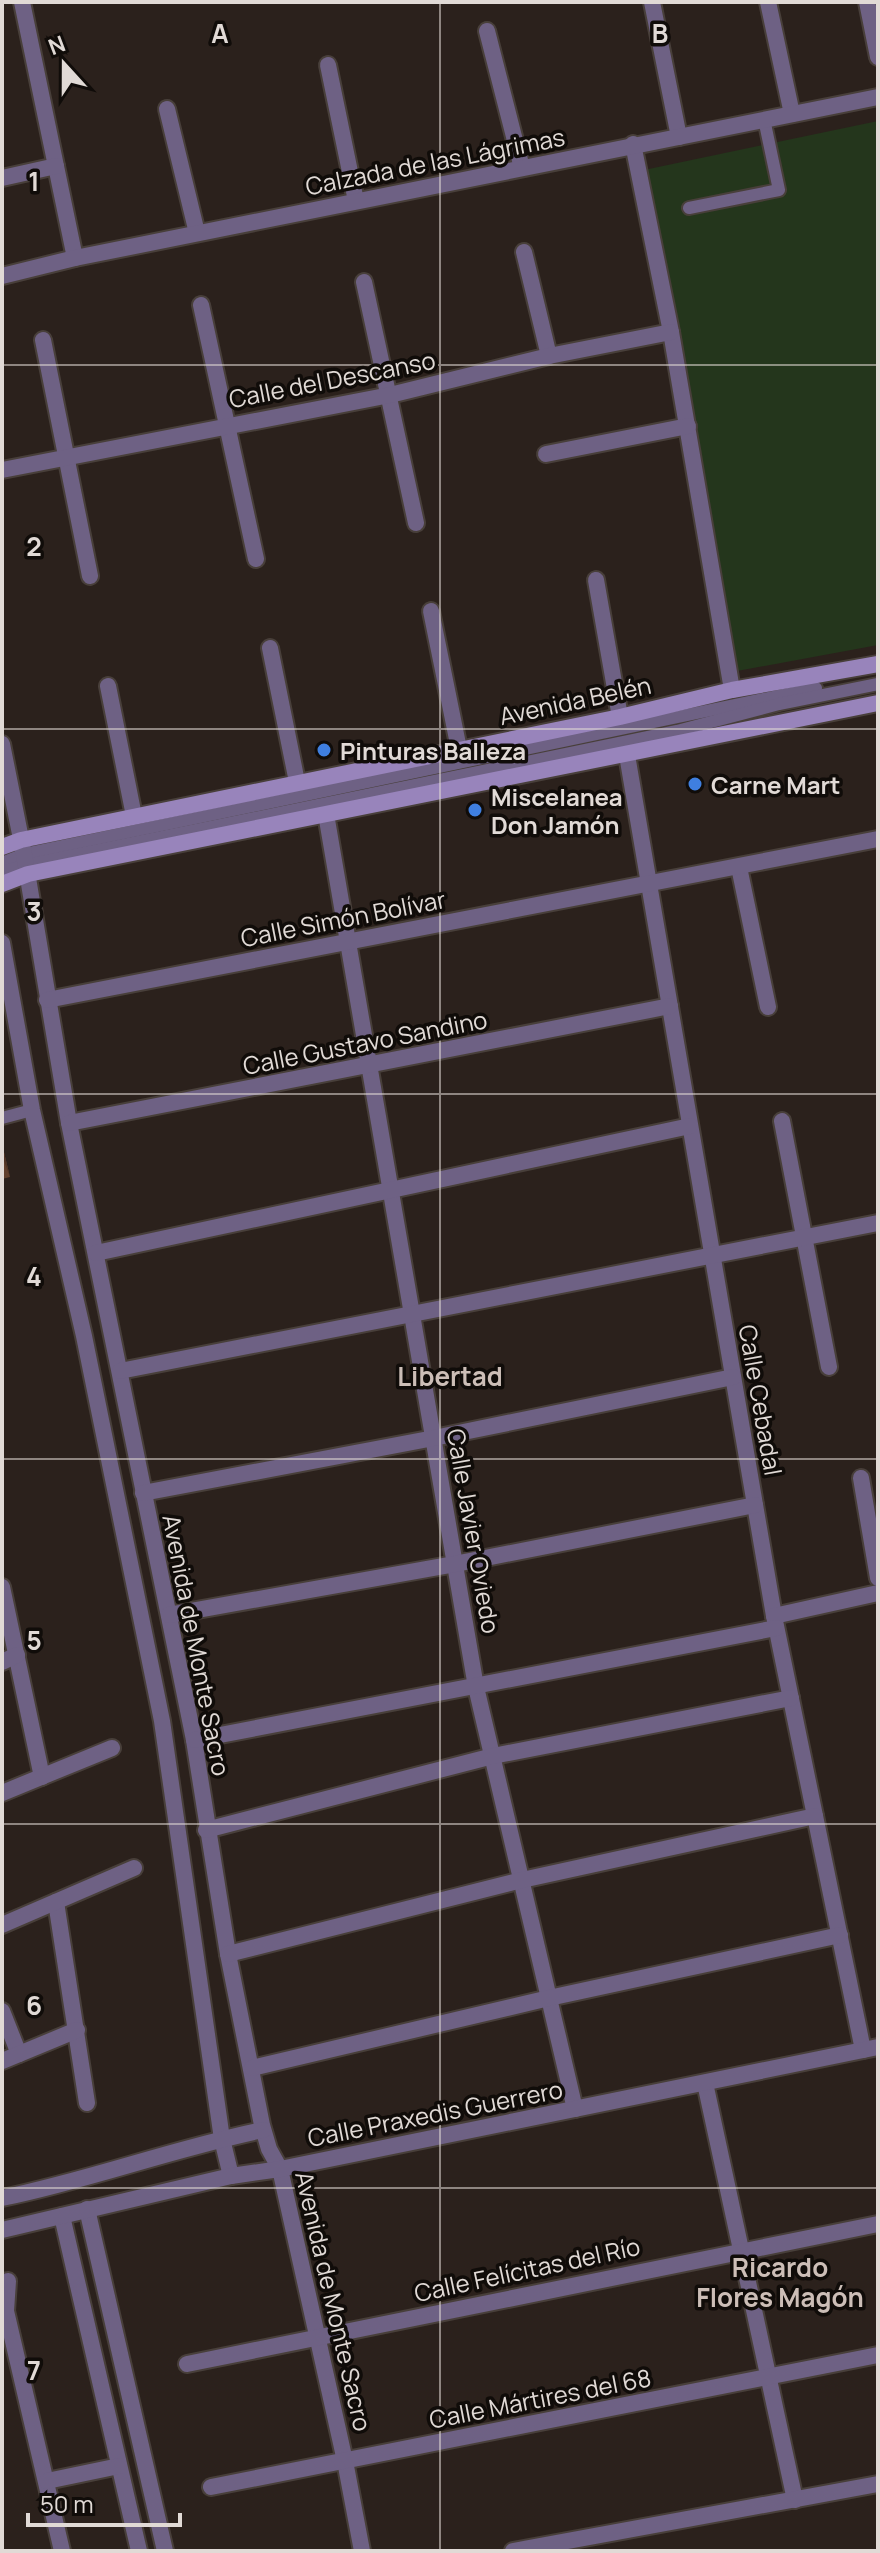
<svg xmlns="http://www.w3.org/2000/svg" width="880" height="2553" viewBox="0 0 880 2553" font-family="Manrope,sans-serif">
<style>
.green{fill:#24361c}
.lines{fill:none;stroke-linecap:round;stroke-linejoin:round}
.lane-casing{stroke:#483f3a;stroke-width:16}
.street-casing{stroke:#483f3a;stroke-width:20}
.secondary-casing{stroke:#483f3a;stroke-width:20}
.lane{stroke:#6e6184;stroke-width:12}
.street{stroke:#6e6184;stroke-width:16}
.secondary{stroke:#9884bb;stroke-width:16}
.wall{fill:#603f2c}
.shaded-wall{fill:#4e3324}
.grid{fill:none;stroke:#e1dad6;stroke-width:2;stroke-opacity:0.55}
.shop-dot{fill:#3f7fe0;stroke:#100c09;stroke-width:3}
.labels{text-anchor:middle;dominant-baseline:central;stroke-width:7;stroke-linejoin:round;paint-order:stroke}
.street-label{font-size:24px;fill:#e1dad6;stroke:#100c09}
.poi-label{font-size:24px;font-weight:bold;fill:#e1dad6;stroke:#100c09;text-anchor:start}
.neighbourhood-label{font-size:26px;font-weight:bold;fill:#ccbeb7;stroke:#100c09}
.grid-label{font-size:26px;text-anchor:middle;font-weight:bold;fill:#e1dad6;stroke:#100c09;stroke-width:7;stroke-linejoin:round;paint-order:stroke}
</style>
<rect width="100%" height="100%" fill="#2b211c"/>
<polygon class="green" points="878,121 878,645 737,671 644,170"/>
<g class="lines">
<g class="lane-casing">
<g id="lane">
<polyline points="689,208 779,190 764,119"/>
<polyline points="2,863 24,854 816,688"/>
<polyline points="2,872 26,865 677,731 779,704 878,684"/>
<polyline points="2,1118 32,1110"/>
</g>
</g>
<g class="street-casing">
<g id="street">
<polyline points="22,2 75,258"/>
<polyline points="652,2 679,137"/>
<polyline points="768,2 792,114"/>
<polyline points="867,2 878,57"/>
<polyline points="487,31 522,168"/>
<polyline points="328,65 356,201"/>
<polyline points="167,109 197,233"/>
<polyline points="633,144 671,332 732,690"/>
<polyline points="2,178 56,166"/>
<polyline points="524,252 549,356"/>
<polyline points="2,276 75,258 878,97"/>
<polyline points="364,282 416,523"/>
<polyline points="201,305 256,559"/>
<polyline points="43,340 90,576"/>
<polyline points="546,454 688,426"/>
<polyline points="2,470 390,395 549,356 671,332"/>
<polyline points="596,580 620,717"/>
<polyline points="431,611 459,749"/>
<polyline points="270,648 297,782"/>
<polyline points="108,686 134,816"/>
<polyline points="2,744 24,854 69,1123 194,1740 228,1954 262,2125 269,2149 280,2169 345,2461 362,2551"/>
<polyline points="627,755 774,1616 863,2050"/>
<polyline points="326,814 476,1687 575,2109"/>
<polyline points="739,867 768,1007"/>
<polyline points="2,943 32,1110 84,1336 162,1721 222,2139 231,2176"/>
<polyline points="47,1000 878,839"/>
<polyline points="782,1121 829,1367"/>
<polyline points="69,1123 670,1006"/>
<polyline points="96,1253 690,1126"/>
<polyline points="120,1371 878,1223"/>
<polyline points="861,1478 878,1578"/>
<polyline points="143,1493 434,1438 733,1377"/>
<polyline points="2,1587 42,1777"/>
<polyline points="169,1615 455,1564 755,1505"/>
<polyline points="774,1616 878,1593"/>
<polyline points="2,1662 17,1655"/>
<polyline points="194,1740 776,1628"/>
<polyline points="2,1793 112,1748"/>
<polyline points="206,1830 493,1756 791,1698"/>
<polyline points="56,1902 87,2103"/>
<polyline points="2,1925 134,1868"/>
<polyline points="228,1954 522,1880 815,1816"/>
<polyline points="2,2011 19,2054"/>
<polyline points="2,2061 77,2030"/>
<polyline points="252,2068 549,1998 840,1935"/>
<polyline points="705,2083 795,2500"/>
<path d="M2,2198c88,-18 173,-50 261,-68"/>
<polyline points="87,2209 165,2551"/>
<polyline points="62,2216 139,2551"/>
<polyline points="2,2230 231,2176 280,2169 878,2047"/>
<polyline points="8,2281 6,2311 62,2551"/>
<polyline points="187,2364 878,2224"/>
<polyline points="47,2481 119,2466"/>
<polyline points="211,2487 878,2355"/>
<polyline points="513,2551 878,2484"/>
</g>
</g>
<g class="secondary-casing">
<g id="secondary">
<polyline points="2,847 21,840 620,717 732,690 878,664"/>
<polyline points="2,884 28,874 878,703"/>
</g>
</g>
<use href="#lane" class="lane"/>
<use href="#street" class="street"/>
<use href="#secondary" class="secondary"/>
</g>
<polygon class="wall" points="2,1144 10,1177 2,1179"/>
<polygon class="shaded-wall" points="2,1144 10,1177 2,1156"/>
<path class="grid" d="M440,2v2549M2,365h876M2,729h876M2,1094h876M2,1459h876M2,1824h876M2,2188h876"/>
<g class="shop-dot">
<circle cx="324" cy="750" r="8"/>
<circle cx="695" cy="784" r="8"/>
<circle cx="475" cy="810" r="8"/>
</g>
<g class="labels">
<g class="street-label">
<text transform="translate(435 161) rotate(-11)">Calzada de las Lágrimas</text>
<text transform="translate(332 379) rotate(-11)">Calle del Descanso</text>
<text transform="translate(575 700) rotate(-12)">Avenida Belén</text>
<text transform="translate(343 918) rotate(-11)">Calle Simón Bolívar</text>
<text transform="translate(365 1042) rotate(-11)">Calle Gustavo Sandino</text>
<text transform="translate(761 1400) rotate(80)">Calle Cebadal</text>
<text transform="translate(474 1531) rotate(80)">Calle Javier Oviedo</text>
<text transform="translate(197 1645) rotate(79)">Avenida de Monte Sacro</text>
<text transform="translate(435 2113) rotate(-11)">Calle Praxedis Guerrero</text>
<text transform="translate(527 2269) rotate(-12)">Calle Felícitas del Río</text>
<text transform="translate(334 2301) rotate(77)">Avenida de Monte Sacro</text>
<text transform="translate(540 2398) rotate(-11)">Calle Mártires del 68</text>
</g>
<g class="poi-label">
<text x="340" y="750">Pinturas Balleza</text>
<text x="711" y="784">Carne Mart</text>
<text x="491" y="796">Miscelanea<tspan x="491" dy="28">Don Jamón</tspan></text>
</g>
<g class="neighbourhood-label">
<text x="450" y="1376">Libertad</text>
<text x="780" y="2267">Ricardo<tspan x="780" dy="30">Flores Magón</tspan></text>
</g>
</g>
<g class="grid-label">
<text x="220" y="43">A</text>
<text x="660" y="43">B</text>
<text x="34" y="191">1</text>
<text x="34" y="556">2</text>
<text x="34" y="921">3</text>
<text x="34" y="1286">4</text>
<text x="34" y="1650">5</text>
<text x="34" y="2015">6</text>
<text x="34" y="2380">7</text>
</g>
<rect width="880" height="2553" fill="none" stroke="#e1dad6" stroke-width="8"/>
<g transform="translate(64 64) rotate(339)" stroke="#100c09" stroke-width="6" paint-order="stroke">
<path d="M0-6L14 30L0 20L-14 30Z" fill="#e1dad6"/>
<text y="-12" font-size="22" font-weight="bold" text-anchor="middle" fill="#e1dad6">N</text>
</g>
<path d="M28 2513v12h152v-12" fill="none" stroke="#e1dad6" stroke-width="4"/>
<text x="40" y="2513" font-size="24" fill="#e1dad6" stroke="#100c09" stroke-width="6" paint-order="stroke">50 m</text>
</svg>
